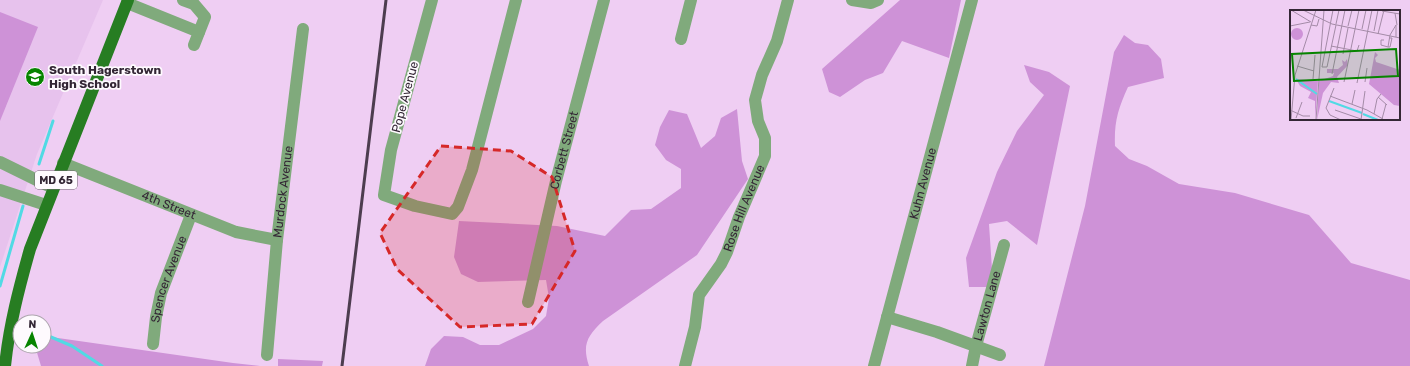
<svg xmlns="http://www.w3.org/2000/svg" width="1410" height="366" viewBox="0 0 1410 366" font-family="Rubik,sans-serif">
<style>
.built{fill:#e7c2ed}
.green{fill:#ce92d7}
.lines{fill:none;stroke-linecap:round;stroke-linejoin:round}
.stream{stroke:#51dae4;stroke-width:3}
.minor{stroke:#80aa7c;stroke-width:12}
.major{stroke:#277d22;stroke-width:12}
.rail{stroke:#4d3d4f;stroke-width:3}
.marked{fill:#d62828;fill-opacity:0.2;stroke:#d62828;stroke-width:3;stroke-dasharray:8 5;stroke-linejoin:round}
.labels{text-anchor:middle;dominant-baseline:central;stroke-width:3.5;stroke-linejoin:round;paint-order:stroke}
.shield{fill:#fefafe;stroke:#706671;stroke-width:1}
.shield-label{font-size:11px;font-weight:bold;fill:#332635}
.poi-label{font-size:12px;font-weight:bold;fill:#332635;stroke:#fefafe;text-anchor:start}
.street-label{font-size:12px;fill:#332635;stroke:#fefafe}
.inset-river{fill:none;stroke:#51dae4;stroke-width:2}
.inset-road{fill:none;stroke:#a48ba7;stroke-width:1}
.view{fill:#078400;fill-opacity:0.15;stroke:#078400;stroke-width:2}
.inset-edge{fill:none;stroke:#332635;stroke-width:2}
</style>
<rect width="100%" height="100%" fill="#efcef3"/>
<polygon class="built" points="0,0 103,0 37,154 0,267"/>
<g class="green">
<polygon points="900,0 961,0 949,58 902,41 883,73 865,80 840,97 829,92 822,69"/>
<polygon points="0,12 38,27 0,121"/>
<path d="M1124,35l11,8 13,2 13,14 3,19 -36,9c-10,22 -14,35 -13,59l14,13 18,7 32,18 56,9 74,22 42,48 59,17v86h-366l41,-160 29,-154z"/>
<polygon points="1024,65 1049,72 1070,86 1037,245 1007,221 989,224 992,269 987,287 969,287 966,258 997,172 1017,131 1044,95 1030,82"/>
<path d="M737,109l5,52 6,18 -51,76 -94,66c-16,15 -21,24 -14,45h-164l6,-17 13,-13 19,1 17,8h19l34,-16 13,-13 3,-18 -3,-18 -68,2 -17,-8 -7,-17 5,-36 98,5 48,10 26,-26 20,-1 30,-21v-19l-15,-9 -11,-15 5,-18 9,-17 18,4 14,34 14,-12 6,-18z"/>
<polygon points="44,336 233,363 260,366 41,366 35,346 44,346"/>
<polygon points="278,359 323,361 322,366 278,366"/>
</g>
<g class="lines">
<g class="stream">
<polyline points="39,164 53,121"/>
<polyline points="0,286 23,206"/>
<polyline points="44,334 72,346 102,366"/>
</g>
<g class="minor">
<polyline points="183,0 194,4 205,17 194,45"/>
<polyline points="432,0 391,150 384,195 415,206 452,214 458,207 472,170 516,0"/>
<polyline points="852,0 871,3 878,0"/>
<polyline points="127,3 199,32"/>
<polyline points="681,39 691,0"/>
<polyline points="0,162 53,188"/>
<path id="s1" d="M63,163l173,69 41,8"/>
<polyline points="0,190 46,205"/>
<path id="s2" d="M528,302l28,-121 48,-181"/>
<polyline points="887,317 937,332 1000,355"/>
<path id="s3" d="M153,344l3,-27 5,-24 30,-78"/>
<path id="s4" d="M267,355l10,-115 26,-211"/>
<path id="s5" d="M685,366l10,-39 4,-32 22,-31 6,-12 12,-35 26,-61v-18l-7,-17 -3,-21 7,-25 15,-34 11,-41"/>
<path id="s6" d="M874,366l98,-366"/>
<path id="s7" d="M972,366l4,-20 28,-101"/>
</g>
<path class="major" d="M5,366c4,-40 14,-78 25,-117l98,-249"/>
<polyline class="rail" points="342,366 386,0"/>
</g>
<path class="marked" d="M441,146l70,5 41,26 23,74 -43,73 -72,3 -63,-58 -17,-36z"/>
<defs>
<g id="school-disc" transform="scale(1)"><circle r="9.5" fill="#078400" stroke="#fefafe"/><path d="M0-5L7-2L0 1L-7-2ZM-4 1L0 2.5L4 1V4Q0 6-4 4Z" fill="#fff"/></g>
</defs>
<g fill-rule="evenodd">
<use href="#school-disc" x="35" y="77"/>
</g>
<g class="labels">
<rect class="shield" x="35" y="171" width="42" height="18" rx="3"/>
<g class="shield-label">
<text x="56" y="180">MD 65</text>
</g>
<g class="poi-label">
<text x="49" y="70">South Hagerstown<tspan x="49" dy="14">High School</tspan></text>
</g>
<g class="street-label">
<text transform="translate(405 97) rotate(-75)">Pope Avenue</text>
<text stroke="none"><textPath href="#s2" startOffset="156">Corbett Street</textPath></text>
<text stroke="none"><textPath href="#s6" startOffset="189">Kuhn Avenue</textPath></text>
<text stroke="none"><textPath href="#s4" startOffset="164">Murdock Avenue</textPath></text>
<text stroke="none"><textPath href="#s1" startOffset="114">4th Street</textPath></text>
<text stroke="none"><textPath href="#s5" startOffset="171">Rose Hill Avenue</textPath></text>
<text stroke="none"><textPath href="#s3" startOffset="67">Spencer Avenue</textPath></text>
<text stroke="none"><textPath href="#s7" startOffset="62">Lawton Lane</textPath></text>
</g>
</g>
<g transform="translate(1290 10)">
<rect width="110" height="110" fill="#efcef3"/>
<path d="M1 24a6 6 0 1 1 12 0a6 6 0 1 1-12 0ZM85,42l3,3 -3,3 1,4 24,8v36l-6,-1 -25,-21zM57,49l1,6 -11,12 2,6 -8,-1 -8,11 -6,27 2,-39 14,-5 1,-3h-7v-4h11l5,-4 -1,-5 3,2zM6,69l22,2 -3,39v-19l-7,-3 3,-6 -11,-6z" fill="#ce92d7"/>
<path class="inset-river" d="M6,69l21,15M39,91l33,12M73,104l15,6"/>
<path class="inset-road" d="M1,0l20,12M13,0l29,14 68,14M43,0l-11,57h5l9,-42M92,1l18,3M105,3l2,12M46,14l3,-14M21,15l6,1 2,-7M0,16l20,-4M58,16l4,-16M72,19l4,-19M84,21l4,-21M88,24l6,-24M100,28h2l-2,9h-2l2,-12 6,-10v12M94,30h-3v5l7,2M41,36l26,5 2,-6M53,44l5,-26M7,56l17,5M42,64l13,-64M23,69l2,-24M54,72l15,-72M75,72l2,-14M67,73l15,-73M44,78l-8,20 4,7 11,5M40,86l37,14 16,9M88,87l9,8M62,94l3,-14M0,100l13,6h7M45,100l26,9M84,104l3,-15 4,-5M6,108l6,-16M92,109l4,-15M1,110l4,-45 21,-65M26,110l8,-110M71,110l4,-29"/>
<path class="view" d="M106,39l2,27 -104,5 -2,-27z"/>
<rect width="110" height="110" class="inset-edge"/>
</g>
<g transform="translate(32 334) rotate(3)"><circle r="19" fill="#fefafe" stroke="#ada5ae"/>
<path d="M0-3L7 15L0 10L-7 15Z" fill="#078400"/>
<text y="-6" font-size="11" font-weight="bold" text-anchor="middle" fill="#332635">N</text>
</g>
</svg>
